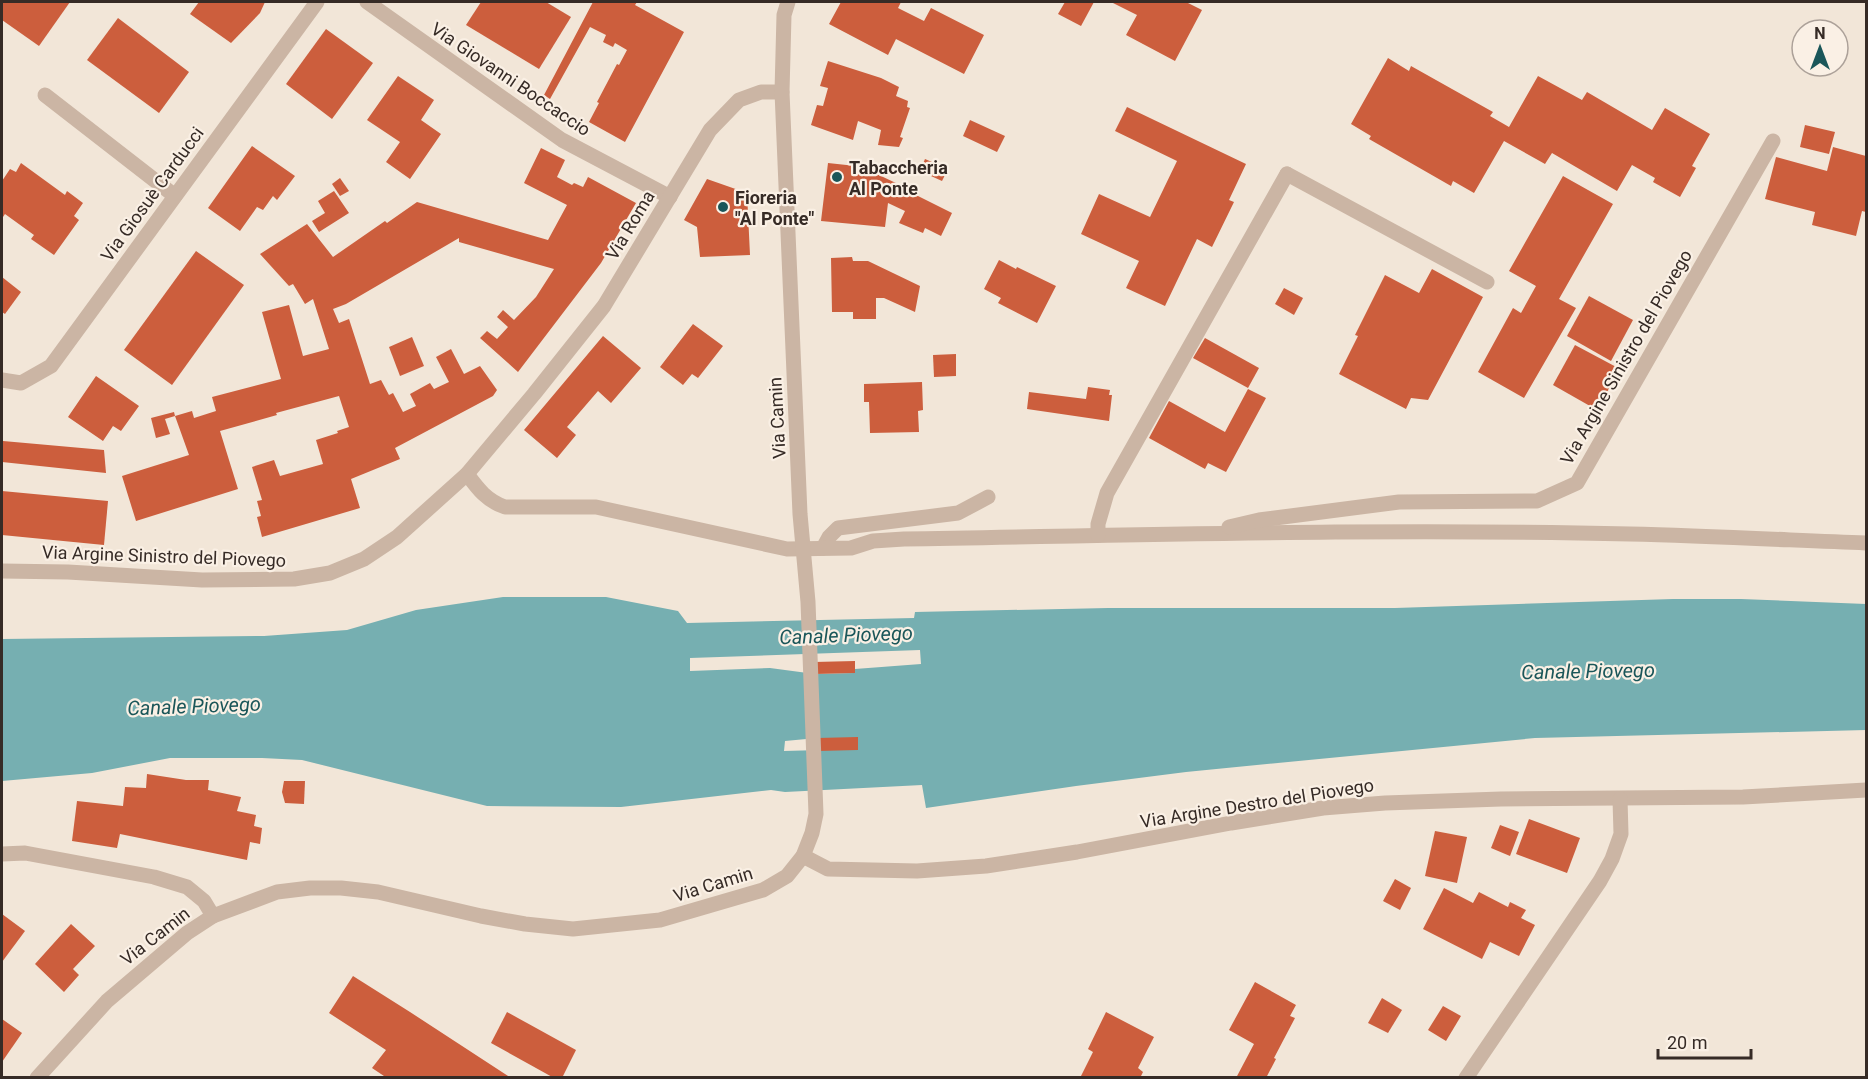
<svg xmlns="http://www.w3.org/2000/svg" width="1868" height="1079" viewBox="0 0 1868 1079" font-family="Roboto,sans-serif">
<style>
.water{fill:#76afb1;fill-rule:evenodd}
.building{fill:#cc5e3d}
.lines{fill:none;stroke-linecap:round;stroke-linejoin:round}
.service{stroke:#cbb5a4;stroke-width:15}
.minor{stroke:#cbb5a4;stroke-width:15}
.tertiary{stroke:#cbb5a4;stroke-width:15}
.poi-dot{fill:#1a5659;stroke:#faf0e5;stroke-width:2}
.labels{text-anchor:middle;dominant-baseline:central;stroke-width:4.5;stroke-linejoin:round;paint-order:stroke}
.street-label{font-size:18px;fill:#362b26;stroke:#faf0e5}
.poi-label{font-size:18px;font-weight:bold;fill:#362b26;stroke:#faf0e5;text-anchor:start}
.water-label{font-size:20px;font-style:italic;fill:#1a5659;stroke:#faf0e5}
</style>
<rect width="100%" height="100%" fill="#f2e6d8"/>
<path class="water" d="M503,597h103l72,14 9,12 227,-5 1,-6 193,-4h287l278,-9h68l125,5v126l-331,8 -349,34 -110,14 -150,22 -4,-23 -137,7 -14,-2 -150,17 -134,-1 -185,-46 -40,-2h-92l-78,15 -90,8v-142l262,-3 83,-6 69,-20zM920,650l1,14 -66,5 -1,4 -39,1 -45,-6 -80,3v-13zM817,738h41v11l-74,2 1,-10z"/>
<g class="building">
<polygon points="2,2 70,2 39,46 2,20"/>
<polygon points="199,2 265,2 260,13 231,43 190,14"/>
<polygon points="481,2 546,2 571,17 539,69 466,25"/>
<polygon points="593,2 637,2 635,5 684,32 625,142 589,122 599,103 597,102 617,64 619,65 627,50 615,43 613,47 603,42 606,35 590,27 550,99 544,95"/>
<polygon points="841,2 901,2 898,8 924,21 931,8 984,35 964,74 896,39 888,55 829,24"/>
<polygon points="1065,2 1094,2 1081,26 1058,14"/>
<polygon points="1111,2 1186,2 1202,10 1175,61 1126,35 1137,15"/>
<polygon points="118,18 189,72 159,113 87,60"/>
<polygon points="326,29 373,63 332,119 286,84"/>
<polygon points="1388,58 1409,71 1411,66 1493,112 1490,116 1509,127 1538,76 1582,100 1587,92 1652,130 1665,108 1710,134 1692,166 1696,168 1680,197 1653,182 1655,178 1632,165 1617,191 1552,153 1545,164 1504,141 1474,193 1453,181 1451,186 1369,139 1371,136 1351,124"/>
<polygon points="828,61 881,78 899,87 896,96 908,101 907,107 910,108 900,137 903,138 899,147 878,145 881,130 858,121 853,140 811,125 817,105 823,106 828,88 820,86"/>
<polygon points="398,76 434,100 421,120 441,134 410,179 386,162 400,142 367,120"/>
<polygon points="1127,107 1246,164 1229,200 1234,202 1212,247 1197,239 1165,306 1126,288 1139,261 1081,234 1099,194 1150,217 1177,161 1115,131"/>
<polygon points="970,120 1005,136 997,152 963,136"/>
<polygon points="1805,125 1835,132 1829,154 1800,147"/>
<polygon points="252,146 295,176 277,200 273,196 263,210 257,207 240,231 208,208"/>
<polygon points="1833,147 1866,156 1866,212 1862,211 1856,236 1812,225 1815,212 1765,199 1776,157 1827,171"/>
<polygon points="541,148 565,160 557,177 572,185 574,183 583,187 588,177 636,203 601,263 518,372 480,338 487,331 497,339 508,327 497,317 503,310 514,320 536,297 554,269 459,242 459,238 346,304 333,309 339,323 349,319 370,384 381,380 389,395 393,393 403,412 416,406 410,394 430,383 434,389 449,382 436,357 451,349 464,374 480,366 497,390 493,396 395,448 400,459 351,479 360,508 262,537 257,517 261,516 257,501 262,500 252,467 274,460 280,476 323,464 316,440 338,433 337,431 349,427 339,396 276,413 277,415 220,431 238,489 136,521 122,476 189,455 175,416 192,411 194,418 216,411 212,397 281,379 262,312 289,305 303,356 329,349 313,299 305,304 293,284 289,286 260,254 307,224 333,257 385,221 387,223 417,202 548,240 567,205 524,183"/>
<polygon points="925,159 948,169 942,181 920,171"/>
<polygon points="21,163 65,195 67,191 83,203 74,216 79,220 54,255 31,239 34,235 5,214 3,217 2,216 2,181 10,169 16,172"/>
<polygon points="828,163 865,167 864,168 915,192 914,194 952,213 941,236 925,228 923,233 899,223 905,211 888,203 885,227 821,221"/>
<polygon points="1563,176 1613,204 1559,299 1576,308 1524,398 1478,372 1513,308 1521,313 1536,286 1509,271"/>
<polygon points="340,178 349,191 340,196 332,184"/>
<polygon points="707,179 747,193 750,255 700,257 697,227 684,220"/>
<polygon points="334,191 349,213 319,232 312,221 325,213 318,201"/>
<polygon points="196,251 244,285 172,385 124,350"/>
<polygon points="852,257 853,261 868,261 920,286 915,312 884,298 876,298 876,319 853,319 853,312 832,312 831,258"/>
<polygon points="999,260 1016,269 1017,267 1056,286 1037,323 998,303 1001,298 984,289"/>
<polygon points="1432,269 1483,297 1428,400 1411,398 1406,409 1339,374 1358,336 1355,335 1385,275 1419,293"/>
<polygon points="2,277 21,292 5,314 2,312"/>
<polygon points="1284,288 1303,298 1294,315 1275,304"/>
<polygon points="1589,296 1633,320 1611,361 1567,336"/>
<polygon points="693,324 723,346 698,378 692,374 683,385 660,367"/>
<polygon points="603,336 641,368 611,403 598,391 567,427 576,435 557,458 524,430"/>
<polygon points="412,337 424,366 400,376 389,347"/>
<polygon points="1205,338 1259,368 1248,388 1193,358"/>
<polygon points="1575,345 1620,369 1597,410 1553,385"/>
<polygon points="956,354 956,376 934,377 933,355"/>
<polygon points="96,376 139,406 121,431 113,426 103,441 68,417"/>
<polygon points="922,382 923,410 918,411 919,432 870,433 869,402 864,402 864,384"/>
<polygon points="1088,387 1110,390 1109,395 1112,395 1109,421 1027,409 1029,392 1086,399"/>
<polygon points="1248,389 1266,398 1226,472 1208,463 1205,469 1149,438 1169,401 1225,432"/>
<polygon points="174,412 175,416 165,419 170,434 156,438 151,418"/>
<polygon points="3,441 104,450 106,473 2,462"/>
<polygon points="2,491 108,501 104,545 2,535"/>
<polygon points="855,661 855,673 815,674 814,662"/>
<polygon points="858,737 858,750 818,751 817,738"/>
<polygon points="147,774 186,780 209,780 208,790 241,797 237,811 256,815 254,826 262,828 260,844 250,842 247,860 120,834 117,848 72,841 77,801 123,806 125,787 146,788"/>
<polygon points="284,781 305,781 304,804 285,803 282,792"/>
<polygon points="1529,819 1580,838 1567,873 1516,854"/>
<polygon points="1500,825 1519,832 1510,856 1491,848"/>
<polygon points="1435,831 1467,837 1457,883 1425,876"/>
<polygon points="1395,879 1411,888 1400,910 1383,901"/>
<polygon points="1444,888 1473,903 1479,892 1508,907 1510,902 1526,910 1521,918 1535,925 1519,956 1490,942 1482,959 1423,929"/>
<polygon points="2,914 25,931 2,962"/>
<polygon points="71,924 95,946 73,969 79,975 64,992 35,964"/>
<polygon points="353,976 410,1012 511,1078 387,1078 372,1068 386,1050 329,1013"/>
<polygon points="1255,982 1296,1005 1290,1016 1295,1018 1274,1058 1276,1059 1266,1078 1236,1078 1254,1044 1229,1030"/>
<polygon points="1382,998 1402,1010 1388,1033 1368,1023"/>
<polygon points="1443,1006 1461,1016 1446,1041 1428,1030"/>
<polygon points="507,1012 576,1050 562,1078 554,1078 491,1043"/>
<polygon points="1106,1012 1154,1037 1138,1068 1143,1072 1140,1078 1080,1078 1093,1052 1088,1049"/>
<polygon points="2,1019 22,1033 2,1062"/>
</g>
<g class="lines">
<g class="service">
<polyline points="1287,174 1487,282"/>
<polyline points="823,548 829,537 838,528 958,513 988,497"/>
</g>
<g class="minor">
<polyline points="367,2 562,140 670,197"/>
<polyline points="45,95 175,196"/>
<polyline points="2,380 21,383 51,366 317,2"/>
<path d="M467,474c11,15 20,27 38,33h91l191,42 64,-1 22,-7 31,-2c242,-4 484,-11 726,-5 79,2 158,6 236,9"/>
<polyline points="1229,527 1259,520 1399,502 1537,501 1577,483 1773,141"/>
<polyline points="1098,535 1098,524 1107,493 1287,174"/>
<polyline points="2,571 68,572 202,580 294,579 330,573 364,559 397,537 467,474 534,394 604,306 710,130 739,100 761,92 782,92"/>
<polyline points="2,854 25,853 154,877 187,887 204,901 213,916"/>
<polyline points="803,856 828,869 917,871 986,866 1077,852 1231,823 1323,808 1385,803 1501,799 1743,797 1866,790"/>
<polyline points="1466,1078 1600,881 1612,859 1621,834 1620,799"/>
</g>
<polyline class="tertiary" points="37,1078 107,1001 187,933 213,916 277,892 310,888 341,888 378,892 481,916 525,924 573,929 660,920 763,890 787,876 803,856 812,833 816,814 808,602 800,514 782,92 784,15 788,2"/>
</g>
<g class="poi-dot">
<circle cx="837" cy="177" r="6"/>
<circle cx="723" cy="207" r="6"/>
</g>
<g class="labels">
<g class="street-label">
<text transform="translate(511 79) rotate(34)">Via Giovanni Boccaccio</text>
<text transform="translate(152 194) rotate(-54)">Via Giosuè Carducci</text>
<text transform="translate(630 225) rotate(-59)">Via Roma</text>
<text transform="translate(1626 357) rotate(-60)">Via Argine Sinistro del Piovego</text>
<text transform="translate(777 418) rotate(-93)">Via Camin</text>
<text transform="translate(164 556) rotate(2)">Via Argine Sinistro del Piovego</text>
<text transform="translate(1257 803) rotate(-9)">Via Argine Destro del Piovego</text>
<text transform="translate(713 884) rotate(-17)">Via Camin</text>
<text transform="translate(155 936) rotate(-38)">Via Camin</text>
</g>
<g class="poi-label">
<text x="849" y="167">Tabaccheria<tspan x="849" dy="21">Al Ponte</tspan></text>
<text x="735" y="197">Fioreria<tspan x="735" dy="21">"Al Ponte"</tspan></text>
</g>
<g class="water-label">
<text transform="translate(846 635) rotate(-2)">Canale Piovego</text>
<text transform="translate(1588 671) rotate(-1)">Canale Piovego</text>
<text transform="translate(194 706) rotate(-2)">Canale Piovego</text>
</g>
</g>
<rect width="1868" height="1079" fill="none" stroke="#362b26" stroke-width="6"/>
<g transform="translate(1820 48)"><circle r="28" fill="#faf0e5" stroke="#aca199" stroke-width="1.5"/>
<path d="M0-4.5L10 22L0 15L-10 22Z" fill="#1a5659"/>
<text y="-9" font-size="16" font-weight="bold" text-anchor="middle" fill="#362b26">N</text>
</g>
<path d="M1658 1049v9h93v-9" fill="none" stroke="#362b26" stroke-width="3"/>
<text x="1667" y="1049" font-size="18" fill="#362b26" stroke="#faf0e5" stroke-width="4.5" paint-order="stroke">20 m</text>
</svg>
